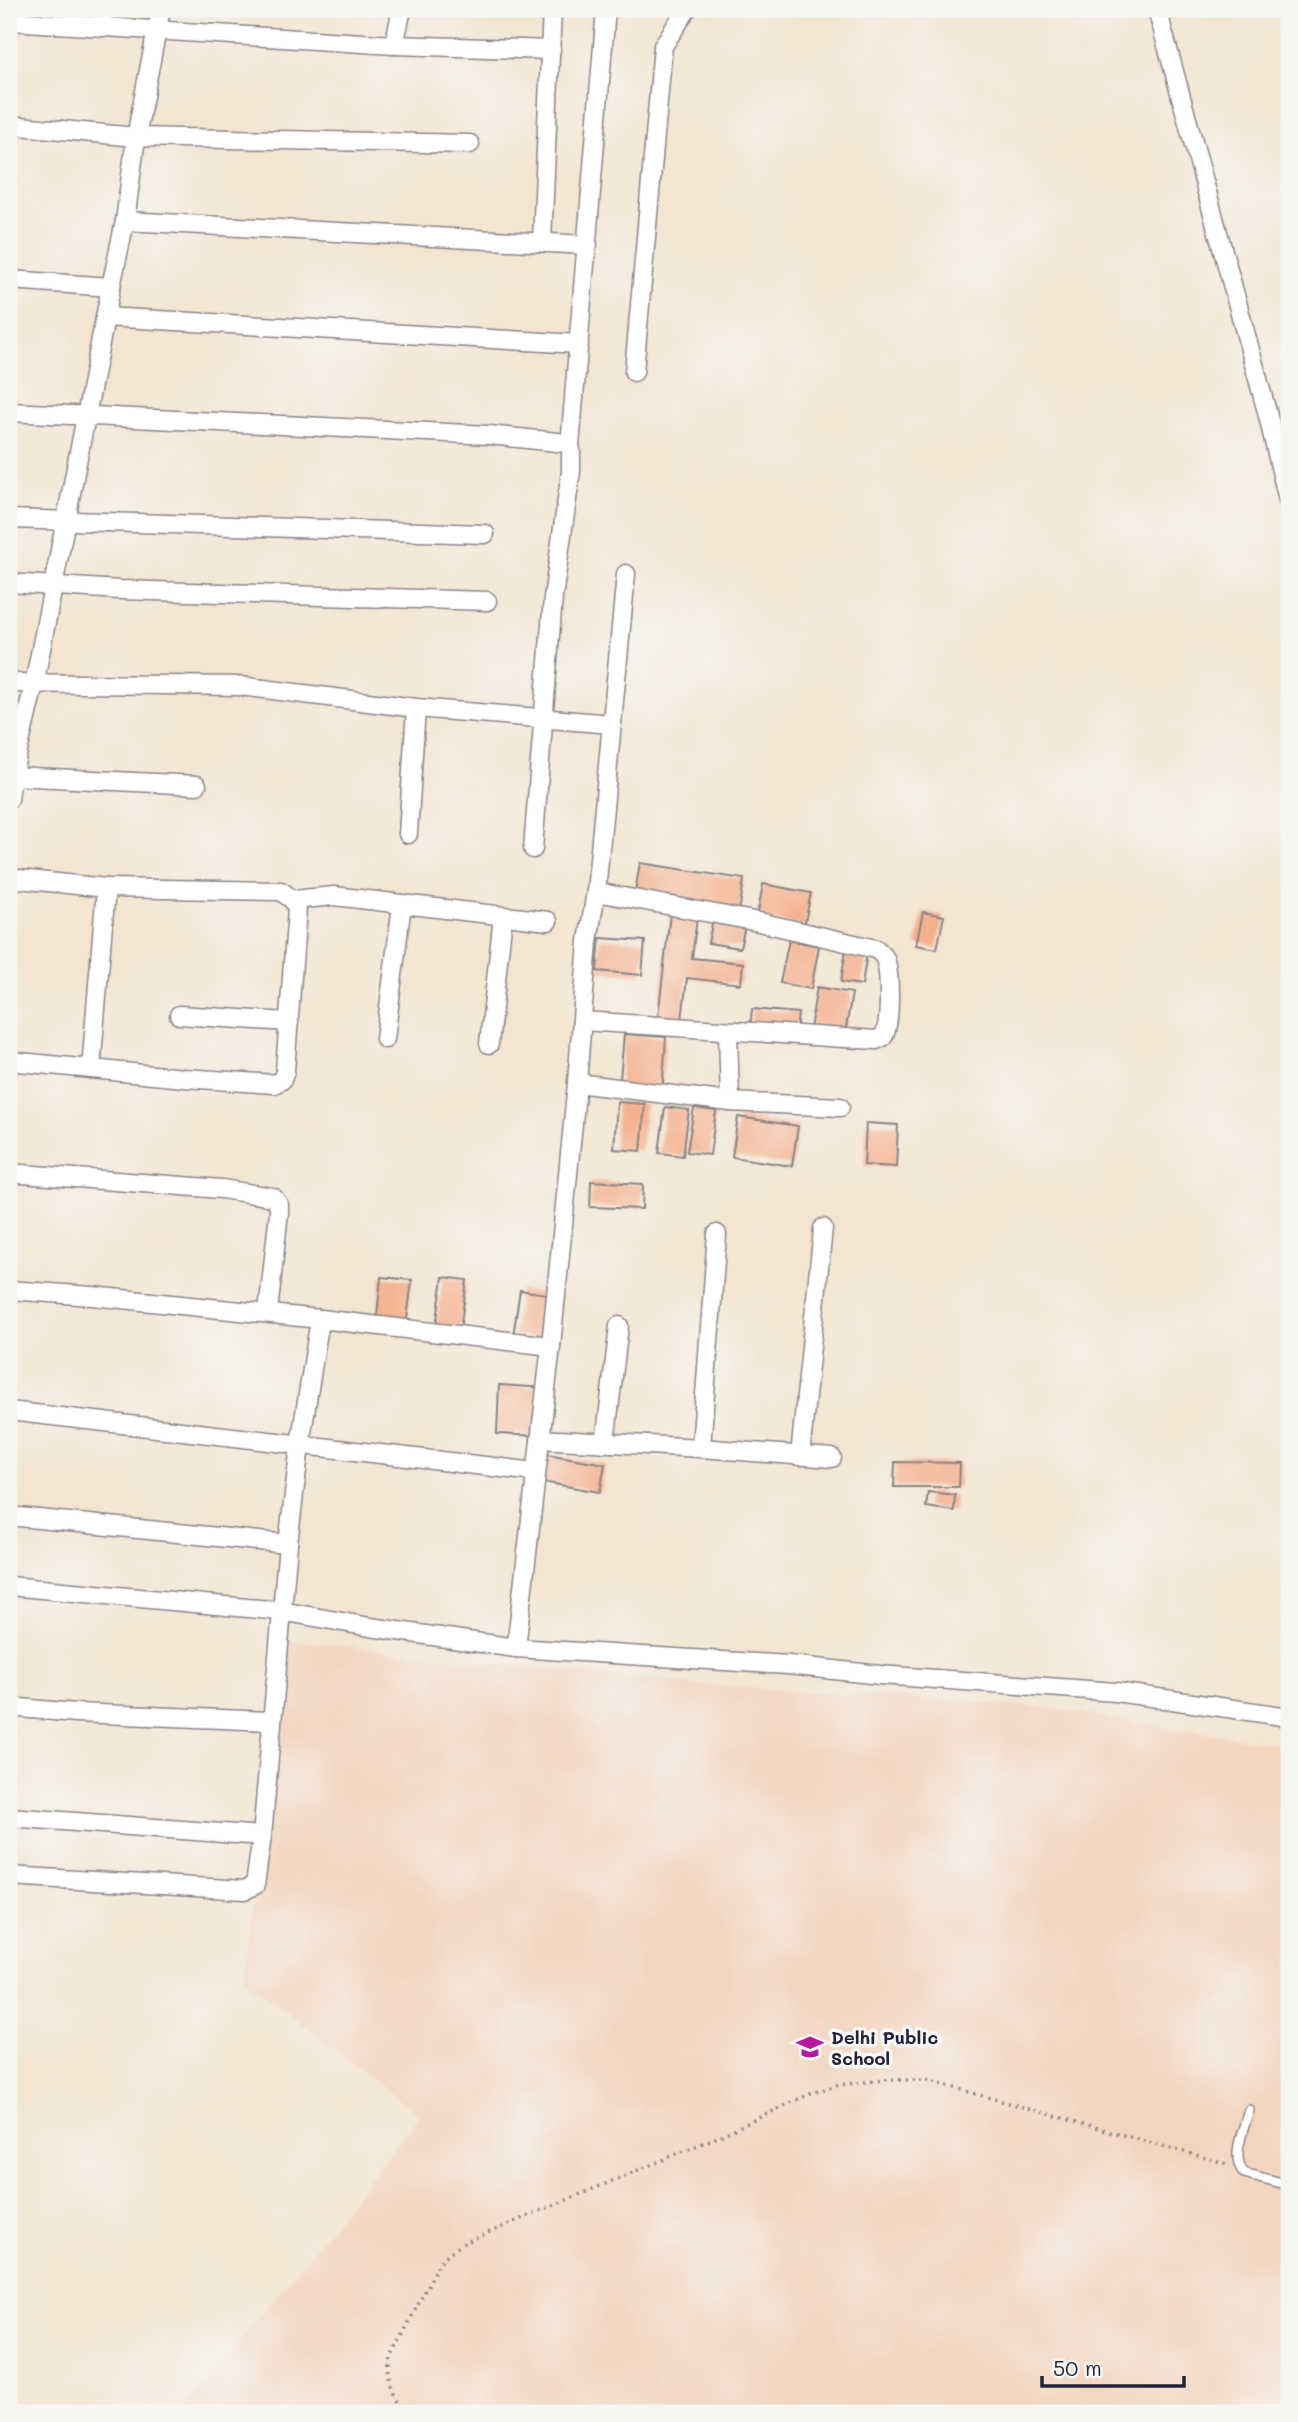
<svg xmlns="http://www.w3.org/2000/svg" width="1298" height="2422" viewBox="0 0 1298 2422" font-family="Mali,sans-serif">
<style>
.built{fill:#f3d4bf}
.building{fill:#f5b18e}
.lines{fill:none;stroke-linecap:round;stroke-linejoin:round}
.lane-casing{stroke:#8a8486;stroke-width:12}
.street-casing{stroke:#8a8486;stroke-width:21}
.path{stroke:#8a8486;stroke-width:3.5;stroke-dasharray:2 5;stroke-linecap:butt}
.lane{stroke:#fff;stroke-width:9}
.street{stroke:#fff;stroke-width:18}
.labels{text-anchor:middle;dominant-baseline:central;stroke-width:7;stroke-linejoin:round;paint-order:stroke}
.poi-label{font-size:18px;font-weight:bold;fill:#22223b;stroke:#f6f6f2;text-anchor:start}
</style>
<rect width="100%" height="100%" fill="#f6f6f2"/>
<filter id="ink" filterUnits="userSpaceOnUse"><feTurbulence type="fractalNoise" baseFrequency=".0143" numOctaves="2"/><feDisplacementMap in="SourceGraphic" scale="14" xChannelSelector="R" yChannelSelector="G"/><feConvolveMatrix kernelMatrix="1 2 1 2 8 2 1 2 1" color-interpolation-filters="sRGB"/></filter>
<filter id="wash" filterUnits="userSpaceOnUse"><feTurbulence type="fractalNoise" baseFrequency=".00686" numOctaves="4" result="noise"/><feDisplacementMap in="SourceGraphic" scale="28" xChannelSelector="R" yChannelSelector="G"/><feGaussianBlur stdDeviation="1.57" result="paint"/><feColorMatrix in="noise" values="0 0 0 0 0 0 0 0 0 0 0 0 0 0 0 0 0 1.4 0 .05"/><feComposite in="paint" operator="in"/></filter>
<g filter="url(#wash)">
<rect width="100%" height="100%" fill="#f3e5d1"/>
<polygon class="built" points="287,1640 684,1684 1041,1707 1289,1746 1289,2413 183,2413 419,2116 244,1978"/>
<g id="blocks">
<g class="building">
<polygon points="640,863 744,879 739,913 634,898"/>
<polygon points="763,884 811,893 804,927 757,917"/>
<polygon points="923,912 944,916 937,949 916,945"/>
<polygon points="670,914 697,917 692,958 743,963 741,984 687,978 682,1020 658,1017"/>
<polygon points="713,920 745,926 740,948 708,943"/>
<polygon points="600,938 645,941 642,975 597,971"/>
<polygon points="789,940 819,946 811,989 780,983"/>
<polygon points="846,949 867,952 862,985 841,982"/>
<polygon points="817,987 852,993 844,1040 809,1035"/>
<polygon points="752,1009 798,1013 796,1033 750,1030"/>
<polygon points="624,1034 666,1037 662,1094 619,1091"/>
<polygon points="617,1102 645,1104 641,1151 614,1149"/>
<polygon points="665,1107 689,1110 683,1156 659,1153"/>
<polygon points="694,1108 716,1111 710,1155 687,1152"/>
<polygon points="738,1117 798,1126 792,1166 732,1157"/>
<polygon points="866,1123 898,1125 896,1167 864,1165"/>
<polygon points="591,1181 643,1184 642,1209 590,1207"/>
<polygon points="381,1277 412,1280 407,1320 377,1317"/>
<polygon points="443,1277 467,1280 460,1330 436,1327"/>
<polygon points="520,1290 553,1295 547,1340 513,1336"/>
<polygon points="499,1385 545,1388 542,1436 497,1434"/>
<polygon points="547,1454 605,1464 600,1492 542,1482"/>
<polygon points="895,1462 960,1463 959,1487 894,1487"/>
<polygon points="928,1492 955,1495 954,1511 926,1507"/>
</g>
</g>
</g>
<g filter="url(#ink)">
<use href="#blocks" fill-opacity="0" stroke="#8a8486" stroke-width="2"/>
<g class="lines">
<g class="lane-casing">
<path id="lane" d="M1249,2110c-5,19 -19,47 -5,63l45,12"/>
</g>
<g class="street-casing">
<g id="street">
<polyline points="1157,9 1267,412 1289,504"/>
<polyline points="9,21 394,45 551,50"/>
<polyline points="101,27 103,9"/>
<polyline points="394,45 402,9"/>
<polyline points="9,125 136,137 470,144"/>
<polyline points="125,221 136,137 161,9"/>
<polyline points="542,242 552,9"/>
<polyline points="9,280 111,287 125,221 588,245"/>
<polyline points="111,287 34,685 12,776 197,785"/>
<polyline points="105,317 579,344"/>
<polyline points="634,372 663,46 687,9"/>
<polyline points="9,412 489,435 567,443 571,449 571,471 553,598 533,849"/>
<polyline points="570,446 606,9"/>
<polyline points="9,519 485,534"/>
<polyline points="9,583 120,590 487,601"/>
<polyline points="9,683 240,686 416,708 612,724"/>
<polyline points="9,776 12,776 9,799"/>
<polyline points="408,834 416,708"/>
<polyline points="9,878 106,888 91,1069"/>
<polyline points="293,900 334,896 548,921"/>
<polyline points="179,1015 289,1022"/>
<path d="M582,1021l294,19 7,-3c8,-12 7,-60 3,-75 -1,-6 -5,-9 -10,-13l-117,-27 -163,-30"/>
<polyline points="728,1032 730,1102"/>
<polyline points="385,1039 402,904"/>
<polyline points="489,1044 503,916"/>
<polyline points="9,1061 184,1078 274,1084 282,1080 285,1071 297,909 293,900 281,891 106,888"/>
<polyline points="577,1083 588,941 596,892 626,574"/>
<polyline points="9,1173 222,1189 273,1197 279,1205 279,1212 268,1312"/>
<polyline points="9,1290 92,1296 320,1319 300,1445 288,1544 262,1836 255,1885 245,1890 9,1876"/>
<polyline points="320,1319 551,1346"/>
<polyline points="9,1411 536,1472"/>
<polyline points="540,1439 701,1448 832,1458"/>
<polyline points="605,1443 619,1326"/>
<polyline points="701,1448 717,1234"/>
<polyline points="800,1456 823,1228"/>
<polyline points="9,1516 288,1544"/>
<polyline points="9,1586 281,1611 370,1627 516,1648 788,1665 880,1675 1116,1692 1289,1717"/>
<polyline points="516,1648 551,1346 577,1083 730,1102 840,1107"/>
<polyline points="9,1707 76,1713 271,1721"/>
<polyline points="9,1817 262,1836"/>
</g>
</g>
<path class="path" d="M407,2413c-11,-19 -21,-33 -16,-55l48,-95 10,-10 15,-10 251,-105 95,-44 27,-9 48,-5h41l301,84"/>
<use href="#lane" class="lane"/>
<use href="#street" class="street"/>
</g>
</g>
<defs>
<g id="school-bare" transform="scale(2.1)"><path d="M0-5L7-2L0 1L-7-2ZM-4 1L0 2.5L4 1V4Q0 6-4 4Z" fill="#b5179e" stroke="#f6f6f2" stroke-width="2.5" paint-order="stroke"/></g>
</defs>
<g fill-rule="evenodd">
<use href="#school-bare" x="810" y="2047"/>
</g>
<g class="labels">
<g class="poi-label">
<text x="831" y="2037">Delhi Public<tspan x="831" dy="21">School</tspan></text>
</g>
</g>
<rect width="1298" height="2422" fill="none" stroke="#f6f6f2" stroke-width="35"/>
<path d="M1042 2376v10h142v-10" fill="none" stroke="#22223b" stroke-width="3.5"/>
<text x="1053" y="2376" font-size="21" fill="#22223b" stroke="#f6f6f2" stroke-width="5" paint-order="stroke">50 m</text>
</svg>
